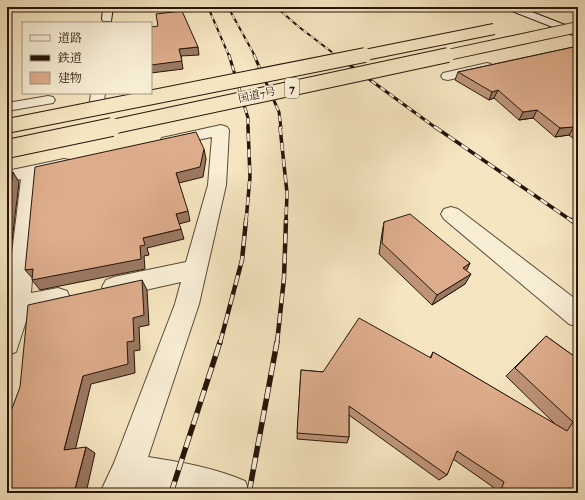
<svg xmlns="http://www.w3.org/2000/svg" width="585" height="500" viewBox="0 0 585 500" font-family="'IM FELL Double Pica','Noto Serif JP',serif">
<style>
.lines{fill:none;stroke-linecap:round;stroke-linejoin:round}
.street-casing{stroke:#5a4937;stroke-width:2}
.secondary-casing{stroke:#261509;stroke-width:2}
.street{fill:#f8eed6;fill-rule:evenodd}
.secondary{fill:#f8eed6;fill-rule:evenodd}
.rail-far4-casing{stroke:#261509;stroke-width:2}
.rail-far3-casing{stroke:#261509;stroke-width:3}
.rail-far2-casing{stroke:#261509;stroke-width:3.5}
.rail-far1-casing{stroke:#261509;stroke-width:4.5}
.rail-casing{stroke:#261509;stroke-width:5.5}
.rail-far4{stroke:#f8eed6;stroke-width:1.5;stroke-dasharray:4.5;stroke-linecap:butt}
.rail-far3{stroke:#f8eed6;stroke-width:2;stroke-dasharray:5.5;stroke-linecap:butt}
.rail-far2{stroke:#f8eed6;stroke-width:2.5;stroke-dasharray:8;stroke-linecap:butt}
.rail-far1{stroke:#f8eed6;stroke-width:3;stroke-dasharray:10;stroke-linecap:butt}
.rail{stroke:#f8eed6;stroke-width:4;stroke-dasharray:12;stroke-linecap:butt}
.highway-bridge-far2-casing{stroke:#261509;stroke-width:12;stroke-linecap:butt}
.highway-bridge-far1-casing{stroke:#261509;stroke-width:16;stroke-linecap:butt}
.highway-bridge-casing{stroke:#261509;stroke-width:20;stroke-linecap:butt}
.highway-bridge-far2{stroke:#f5e5c0;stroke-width:10}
.highway-bridge-far1{stroke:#f5e5c0;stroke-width:14}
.highway-bridge{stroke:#f5e5c0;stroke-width:18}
.wall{fill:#be9478;stroke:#261509}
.shaded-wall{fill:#9b7861;stroke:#261509}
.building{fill:#ddac8b;stroke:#261509}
.labels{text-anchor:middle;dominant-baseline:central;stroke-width:3.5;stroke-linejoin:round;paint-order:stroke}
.far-street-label{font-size:11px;fill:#261509;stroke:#f8eed6}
.shield{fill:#f8eed6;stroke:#655646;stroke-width:1}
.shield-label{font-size:12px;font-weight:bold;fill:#261509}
</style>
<rect width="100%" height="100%" fill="#f5e5c0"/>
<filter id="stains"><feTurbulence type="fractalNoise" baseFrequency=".005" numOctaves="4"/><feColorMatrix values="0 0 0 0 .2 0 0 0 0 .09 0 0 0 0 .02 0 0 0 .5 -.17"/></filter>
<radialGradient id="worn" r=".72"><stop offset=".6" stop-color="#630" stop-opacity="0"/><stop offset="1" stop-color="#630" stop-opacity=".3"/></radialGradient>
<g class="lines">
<g class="street-casing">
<g id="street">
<polygon points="524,7 543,7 541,9 519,14 514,11 516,9"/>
<polygon points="487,63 491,64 493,67 491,70 448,80 443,79 441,76 443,73"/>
<polygon points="91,93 105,93 103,109 101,112 96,113 91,112 89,109"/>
<polygon points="48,96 53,97 55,100 53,103 7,111 7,103"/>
<path d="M221,125l6,2 2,3 -3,55 -27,119 -51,153c33,5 67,11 97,24l5,12h-85l-29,-4 -2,4h-34l14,-30 61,-159 6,-22 -67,15 -8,-3 -4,-7 4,-7 8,-3 72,-15 22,-77 4,-48 -44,9 -6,-2 -2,-3 2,-3z"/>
<polygon points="64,159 70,160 73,164 70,168 40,175 31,293 58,288 67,291 70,298 67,305 28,315 16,352 7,355 7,295 21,179 7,183 7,171"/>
<polygon points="451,207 458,209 578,301 578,327 569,324 444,219 441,214 444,209"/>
</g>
</g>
<g class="secondary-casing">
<g id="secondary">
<polygon points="103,7 113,7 111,21 103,21 102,19"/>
<polygon points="505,7 519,7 578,30 578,37 507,9"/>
</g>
</g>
<use href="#street" class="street"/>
<use href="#secondary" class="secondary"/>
<g class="rail-far4-casing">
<g id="rail-far4">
<polyline points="208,7 229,56"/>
<polyline points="228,7 255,56"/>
<polyline points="276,7 299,27 337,56"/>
</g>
</g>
<g class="rail-far3-casing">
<g id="rail-far3">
<polyline points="229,55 248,118 248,128"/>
<polyline points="254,55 279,112 281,128"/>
<polyline points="336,55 436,128"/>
</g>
</g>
<g class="rail-far2-casing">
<g id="rail-far2">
<polyline points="280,127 287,193 286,221"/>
<polyline points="435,127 572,221"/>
<polyline points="246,221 250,177 248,127"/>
</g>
</g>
<g class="rail-far1-casing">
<g id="rail-far1">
<polyline points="571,220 578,225"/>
<polyline points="220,343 242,260 246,220"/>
<polyline points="277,343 284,278 286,220"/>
</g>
</g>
<g class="rail-casing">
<g id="rail">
<polyline points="171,493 220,342"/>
<polyline points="249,493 277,342"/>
</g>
</g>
<use href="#rail-far4" class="rail-far4"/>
<use href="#rail-far3" class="rail-far3"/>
<use href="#rail-far2" class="rail-far2"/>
<use href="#rail-far1" class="rail-far1"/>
<use href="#rail" class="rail"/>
<g class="highway-bridge-far2-casing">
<g id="highway-bridge-far2">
<polyline points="360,56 494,29"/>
<polyline points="443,56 578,27"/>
</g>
</g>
<g class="highway-bridge-far1-casing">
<g id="highway-bridge-far1">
<polyline points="7,126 365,55"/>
<polyline points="107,128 448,55"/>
</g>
</g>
<g class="highway-bridge-casing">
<polyline id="highway-bridge" points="7,149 112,127"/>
</g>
<use href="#highway-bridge-far2" class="highway-bridge-far2"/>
<use href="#highway-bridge-far1" class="highway-bridge-far1"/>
<use href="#highway-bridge" class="highway-bridge"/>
</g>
<g class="wall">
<polygon points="578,46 578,142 569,135 555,137 533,118 519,120 494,98 489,100 455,80 458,72"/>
<polygon points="384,222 470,263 466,270 465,284 432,305 379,254 382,233"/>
<polygon points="546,336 578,359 578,493 492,493 493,487 453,459 447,475 439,480 349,415 349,437 347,443 297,439 301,370 323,372 430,358 433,352 556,425 506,376"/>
</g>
<g class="shaded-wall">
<polygon points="198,47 199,55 181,56 183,69 151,73 151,65 179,49"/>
<polygon points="498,90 494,98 489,100 492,92"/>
<polygon points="537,110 533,118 519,120 523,112"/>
<polygon points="574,127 569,135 555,137 560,128"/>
<polygon points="204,149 206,159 203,177 179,183 176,173"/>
<polygon points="13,172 19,182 7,283 7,211"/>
<polygon points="188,211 190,221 179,224 176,214"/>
<polygon points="181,229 184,239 147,248 149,255 144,256 145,269 40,290 32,280 140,246 143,238"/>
<polygon points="470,263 465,274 463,268"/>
<polygon points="33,269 34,280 25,270"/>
<polygon points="471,274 465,284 432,305 437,295"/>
<polygon points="142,280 147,290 149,325 139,327 140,350 134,351 135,373 91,384 74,455 64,450 83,376 133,318"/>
<polygon points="86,447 95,453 86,493 74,493"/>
</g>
<g class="building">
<polygon points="182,11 198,47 179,49 182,61 151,65 151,27 158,26 156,14"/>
<polygon points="578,46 578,129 574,127 560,128 537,110 523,112 498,90 492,92 458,72"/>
<polygon points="196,132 204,149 200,167 176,173 188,211 176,214 181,229 143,238 145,245 140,246 141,259 32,280 33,269 25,270 35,167"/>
<polygon points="13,172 7,211 7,173"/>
<polygon points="410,214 470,263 463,268 471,274 437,295 382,243 384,222"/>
<polygon points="142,280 144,315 133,318 134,341 127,342 128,364 83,376 64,450 86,447 74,493 7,493 7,422 20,387 28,305"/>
<polygon points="359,318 431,358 433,352 567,431 573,422 515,368 546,336 578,359 578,493 506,493 501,490 504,482 457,451 447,475 349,406 349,437 297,433 301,370 323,372"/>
</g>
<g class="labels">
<g class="far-street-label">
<text transform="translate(257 95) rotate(-12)">国道7号</text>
</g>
<rect class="shield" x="285" y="78" width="14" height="20" rx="3"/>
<g class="shield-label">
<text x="292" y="88">7</text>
</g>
</g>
<rect width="585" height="500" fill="none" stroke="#f5e5c0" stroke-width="24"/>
<rect x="8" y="8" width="569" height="484" fill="none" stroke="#261509" stroke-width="2"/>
<rect x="12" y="12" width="561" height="476" fill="none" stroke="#261509"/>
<rect x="22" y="22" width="130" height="72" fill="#f8eed6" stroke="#a49784"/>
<rect x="30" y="35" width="20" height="6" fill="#f8eed6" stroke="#a49784"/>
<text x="58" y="42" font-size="12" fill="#261509">道路</text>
<rect x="30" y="55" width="20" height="6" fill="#261509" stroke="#a49784"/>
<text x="58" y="62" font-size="12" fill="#261509">鉄道</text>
<rect x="30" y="72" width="20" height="12" fill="#ddac8b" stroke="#a49784"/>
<text x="58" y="82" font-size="12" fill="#261509">建物</text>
<rect width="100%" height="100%" filter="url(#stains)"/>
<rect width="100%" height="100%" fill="url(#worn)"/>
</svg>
